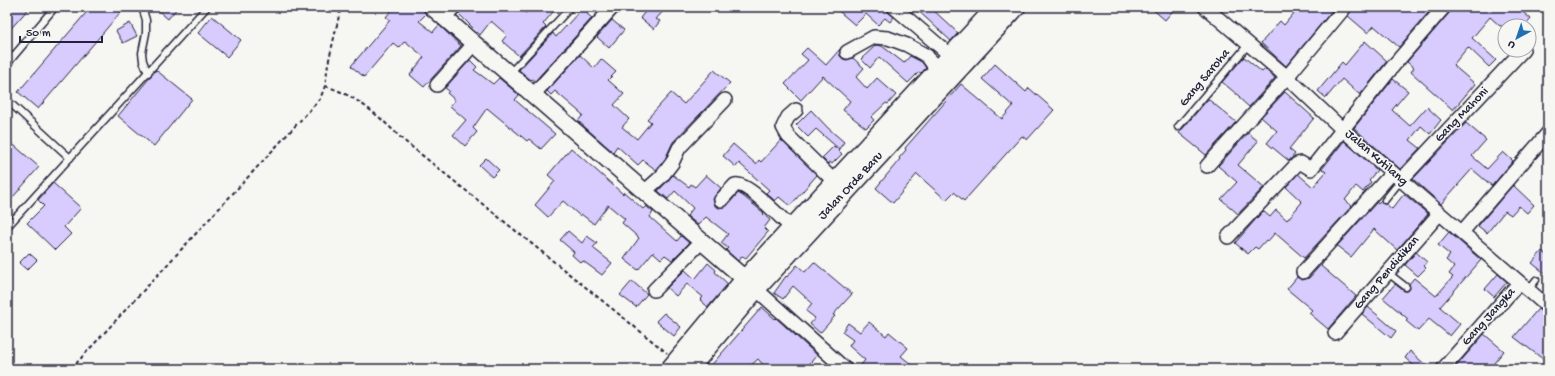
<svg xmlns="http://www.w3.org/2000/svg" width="1555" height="376" viewBox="0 0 1555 376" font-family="'Gochi Hand',sans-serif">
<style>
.building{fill:#d8cbfd;stroke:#22223b}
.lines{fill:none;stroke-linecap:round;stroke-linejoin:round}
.service-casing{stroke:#22223b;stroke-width:9}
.minor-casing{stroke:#22223b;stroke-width:16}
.tertiary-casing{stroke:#22223b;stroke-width:19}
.secondary-casing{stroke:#22223b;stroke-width:21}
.path{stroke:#22223b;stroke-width:2;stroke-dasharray:4 3;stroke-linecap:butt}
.service{stroke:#f6f6f2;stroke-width:6}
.minor{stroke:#f6f6f2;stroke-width:13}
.tertiary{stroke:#f6f6f2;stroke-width:16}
.secondary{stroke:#f6f6f2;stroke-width:18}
.labels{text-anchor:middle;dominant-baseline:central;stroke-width:3;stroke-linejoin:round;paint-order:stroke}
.street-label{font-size:13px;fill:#22223b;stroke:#f6f6f2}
</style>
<rect width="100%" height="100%" fill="#f6f6f2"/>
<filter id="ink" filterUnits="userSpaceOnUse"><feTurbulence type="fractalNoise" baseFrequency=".025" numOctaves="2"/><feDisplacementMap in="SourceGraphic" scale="8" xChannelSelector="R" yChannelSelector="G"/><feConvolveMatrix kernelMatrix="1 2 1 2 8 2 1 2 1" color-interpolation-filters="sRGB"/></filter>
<g filter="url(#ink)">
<g class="building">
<polygon points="7,7 30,7 7,33"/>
<polygon points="91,7 125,7 38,109 18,92"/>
<polygon points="154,7 178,7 168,19"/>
<polygon points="394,7 422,7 426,14 419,21 433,32 439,25 461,46 424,87 410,75 424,57 405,41 399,48 393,43 364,77 351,66 390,20 386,17"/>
<polygon points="462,7 519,7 526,13 531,7 557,7 543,24 546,27 519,56 502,41 507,35 491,21 480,35 459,14"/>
<polygon points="571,7 592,7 587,14 592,18 535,81 532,79 531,80 519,70 553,33 556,37 578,13"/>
<polygon points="649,7 667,7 656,19 660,21 654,29 640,18"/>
<polygon points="834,7 886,7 889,13 894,17 890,22 885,18 878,25 866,14 855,25"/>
<polygon points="914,7 930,7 958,33 951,41"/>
<polygon points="1150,7 1176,7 1165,20"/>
<polygon points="1299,7 1335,7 1286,66 1261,43 1280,21 1284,25"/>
<polygon points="1353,7 1433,7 1399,47 1374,26 1368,33 1348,16"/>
<polygon points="1452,7 1517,7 1531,19 1525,26 1521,26 1517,22 1513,26 1500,26 1490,17 1472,38 1496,60 1489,67 1468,47 1453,65 1475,84 1453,110 1411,72 1414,68 1407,62 1450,12"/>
<polygon points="212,16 241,40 227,57 198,33"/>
<polygon points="612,20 624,30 609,48 597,37"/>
<polygon points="130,23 137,36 123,43 116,31"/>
<polygon points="1365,41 1387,61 1360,95 1342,79 1326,98 1318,91 1342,62 1345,65"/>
<polygon points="876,45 882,46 904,63 910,56 922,62 926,68 921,73 919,72 908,83 879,57 870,68 861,59"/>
<polygon points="807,48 826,65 840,49 840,56 843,59 847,60 853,58 864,68 856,77 867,89 877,78 896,95 888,104 886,103 871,117 874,120 866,128 843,110 850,101 823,76 801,100 785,84 808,60 801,54"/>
<polygon points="580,55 594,68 601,59 616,72 608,80 624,94 614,105 629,119 622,127 637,139 651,122 647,119 671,93 684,104 714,70 730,83 673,142 665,159 656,170 643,160 638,165 617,146 613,152 578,121 583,115 555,91 551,95 547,91"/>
<polygon points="1244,57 1262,72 1265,69 1275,78 1249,107 1239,98 1240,97 1222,82"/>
<polygon points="470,60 477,67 474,70 493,84 499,78 519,95 515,100 555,134 541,149 529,139 527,141 487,108 473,128 477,132 465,146 453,135 466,120 450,106 455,100 447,93 449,91 445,88"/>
<polygon points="995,64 1026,92 1029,88 1054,110 1027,140 1022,136 964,201 954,192 946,200 917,174 893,203 876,188 900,159 899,158 906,150 905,148 961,84 1002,119 1013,106 982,79"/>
<polygon points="156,70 192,99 154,146 118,116"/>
<polygon points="1393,79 1408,91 1392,110 1410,126 1427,107 1441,120 1430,134 1421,126 1410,140 1420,148 1400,169 1354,128"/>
<polygon points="1285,92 1314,118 1289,149 1295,154 1289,161 1267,143 1277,131 1261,117"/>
<polygon points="1208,99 1236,122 1206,155 1179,133"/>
<polygon points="811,110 828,128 844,142 839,149 816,129 808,137 796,125"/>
<polygon points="1466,123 1486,140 1472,156 1487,169 1503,152 1513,161 1492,186 1472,169 1441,204 1413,179"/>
<polygon points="1248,133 1258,141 1238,165 1264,187 1238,214 1221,199 1237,182 1218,166"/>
<polygon points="7,139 39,167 7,204"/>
<polygon points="781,140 817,175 790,206 779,197 775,201 766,193 769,190 739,163 736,167 723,156 733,144 756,164 759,160 761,162"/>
<polygon points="1344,141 1377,170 1369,180 1371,182 1363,192 1356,186 1345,200 1352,206 1304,258 1275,233 1268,241 1266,240 1258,249 1255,247 1248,254 1235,243 1263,211 1270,217 1276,210 1287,220 1302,202 1286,187 1298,174 1313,187 1326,172 1322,169"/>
<polygon points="834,146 842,154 832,164 829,162 828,164 822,158"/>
<polygon points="571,148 623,194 624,192 643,209 646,206 653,212 650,217 677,241 681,236 689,243 672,260 665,255 661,259 653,252 638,270 624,259 639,238 622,223 625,219 608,205 594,224 581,214 580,216 563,201 548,217 535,205 555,181 548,175"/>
<polygon points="486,158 499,170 492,177 479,165"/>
<polygon points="673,175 689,187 691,184 695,187 706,175 721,188 713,199 715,206 719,208 727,206 738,193 743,196 764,213 763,214 770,220 764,228 768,232 746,258 742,256 738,261 726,250 728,248 721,243 728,234 706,217 698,225 687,216 693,208 675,191 668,199 658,191"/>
<polygon points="53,183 81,208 64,227 71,234 55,250 27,223 44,206 38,200"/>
<polygon points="1513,185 1534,205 1527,213 1519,206 1511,215 1505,211 1487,233 1478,226"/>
<polygon points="1404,194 1428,214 1397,250 1374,229 1351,257 1337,246 1377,202 1378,203 1381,200 1383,204 1386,204 1392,209"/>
<polygon points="568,231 582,243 587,236 597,243 593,248 612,263 602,275 583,261 581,263 572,255 574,252 560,240"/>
<polygon points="1449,232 1481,260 1440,307 1460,324 1450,336 1429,319 1418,331 1406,321 1408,319 1383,298 1395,284 1404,291 1408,291 1410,288 1409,284 1414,278 1436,296 1453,277 1449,274 1454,267 1446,260 1450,255 1438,245"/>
<polygon points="1542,251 1548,256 1548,276 1532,263"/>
<polygon points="1416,252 1427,262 1424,266 1426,268 1418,276 1405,265"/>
<polygon points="29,253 37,260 27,270 19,263"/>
<polygon points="1325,260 1321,266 1356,296 1328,329 1309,313 1312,310 1287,289 1297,277 1302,280 1309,278"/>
<polygon points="814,262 852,294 833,315 835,316 820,333 810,324 815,318 806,311 812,303 793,286 783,299 774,293 786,276 787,277 797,265 805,272"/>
<polygon points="708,263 716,270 715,272 728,284 708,307 700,300 703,297 687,284 676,296 667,288 685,270 695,279"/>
<polygon points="1498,274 1507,282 1494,297 1485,289"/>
<polygon points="632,281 647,294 636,307 620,295"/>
<polygon points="762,307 775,319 776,318 817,355 805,369 767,369 758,359 747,369 708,369"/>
<polygon points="1368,307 1396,331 1391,338 1362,314"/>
<polygon points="1538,309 1543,313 1548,315 1548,363 1514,337"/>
<polygon points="664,313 681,327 674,336 656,321"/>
<polygon points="869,322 886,336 889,332 908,348 901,356 917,369 858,369 865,360 849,346 853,340 842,332 848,323 860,332"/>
<polygon points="1484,334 1504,351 1489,369 1454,369"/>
<polygon points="1410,351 1430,369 1418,369 1405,358"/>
</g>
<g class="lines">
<g class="service-casing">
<g id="service">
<polyline points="142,7 146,20 146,33 142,53 143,61 148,73"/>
<polyline points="7,64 55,7"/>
<polyline points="510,73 568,10"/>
<polyline points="7,100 70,158"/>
<polyline points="1178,127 1248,45"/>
<polyline points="1385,200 1401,180"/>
<polyline points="7,227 207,7"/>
<polyline points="1388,273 1406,287"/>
<polyline points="1528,290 1536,280"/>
</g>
</g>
<g class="minor-casing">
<g id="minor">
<polyline points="894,7 951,56"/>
<polyline points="1205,7 1287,77 1342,129 1548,307"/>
<polyline points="444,18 454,7"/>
<polyline points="847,52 874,37 888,38 907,45 927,56 937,70"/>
<polyline points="437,85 474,44"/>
<polyline points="533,95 613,7"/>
<polyline points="796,110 788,117 783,127 788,136 835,182"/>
<polyline points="1207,166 1287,77 1345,7"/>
<polyline points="1401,180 1523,50"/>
<polyline points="644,192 662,176 672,163 679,148 725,100"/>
<path d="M721,200l14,-15c11,-4 47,34 57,43"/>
<polyline points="1462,232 1548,133"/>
<polyline points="1228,237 1297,164 1301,163 1311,169 1394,65 1444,7"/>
<polyline points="1303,272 1392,173"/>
<polyline points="756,289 845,369"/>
<polyline points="654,290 701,242"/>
<polyline points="1335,333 1439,214"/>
<polyline points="1443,369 1519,283"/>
</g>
</g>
<g class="tertiary-casing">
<polyline id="tertiary" points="432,7 745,279"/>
</g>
<g class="secondary-casing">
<g id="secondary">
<polyline points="670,369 745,279 996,7"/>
<polyline points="689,369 756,289 1016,7"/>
</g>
</g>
<g class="path">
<path d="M325,86c31,9 54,30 77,53l265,214"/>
<polyline points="71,369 320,99 325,86 328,64 341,7"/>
</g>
<use href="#service" class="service"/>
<use href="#minor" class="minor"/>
<use href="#tertiary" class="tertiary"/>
<use href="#secondary" class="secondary"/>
</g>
</g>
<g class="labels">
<g class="street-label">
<text transform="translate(1205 78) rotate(-50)">Gang Saroha</text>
<text transform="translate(1462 115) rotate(-46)">Gang Mahoni</text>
<text transform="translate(1376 158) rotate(41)">Jalan Kutilang</text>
<text transform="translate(851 186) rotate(-47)">Jalan Orde Baru</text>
<text transform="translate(1387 273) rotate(-49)">Gang Pendidikan</text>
<text transform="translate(1489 317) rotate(-48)">Gang Jangka</text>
</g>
</g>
<rect width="1555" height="376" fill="none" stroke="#f6f6f2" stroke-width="24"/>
<rect x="12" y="12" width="1531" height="352" fill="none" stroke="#22223b" stroke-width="1.5" filter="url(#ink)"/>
<g transform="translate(1517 38) rotate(220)"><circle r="19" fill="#f6f6f2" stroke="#a1a1a9"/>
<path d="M0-3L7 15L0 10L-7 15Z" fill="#1f6fb2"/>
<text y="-6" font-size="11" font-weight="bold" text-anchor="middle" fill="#22223b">U</text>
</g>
<path d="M20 36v6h82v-6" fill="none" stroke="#22223b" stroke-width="2"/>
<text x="26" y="36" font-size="12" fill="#22223b" stroke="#f6f6f2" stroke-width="3" paint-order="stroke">50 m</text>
</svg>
